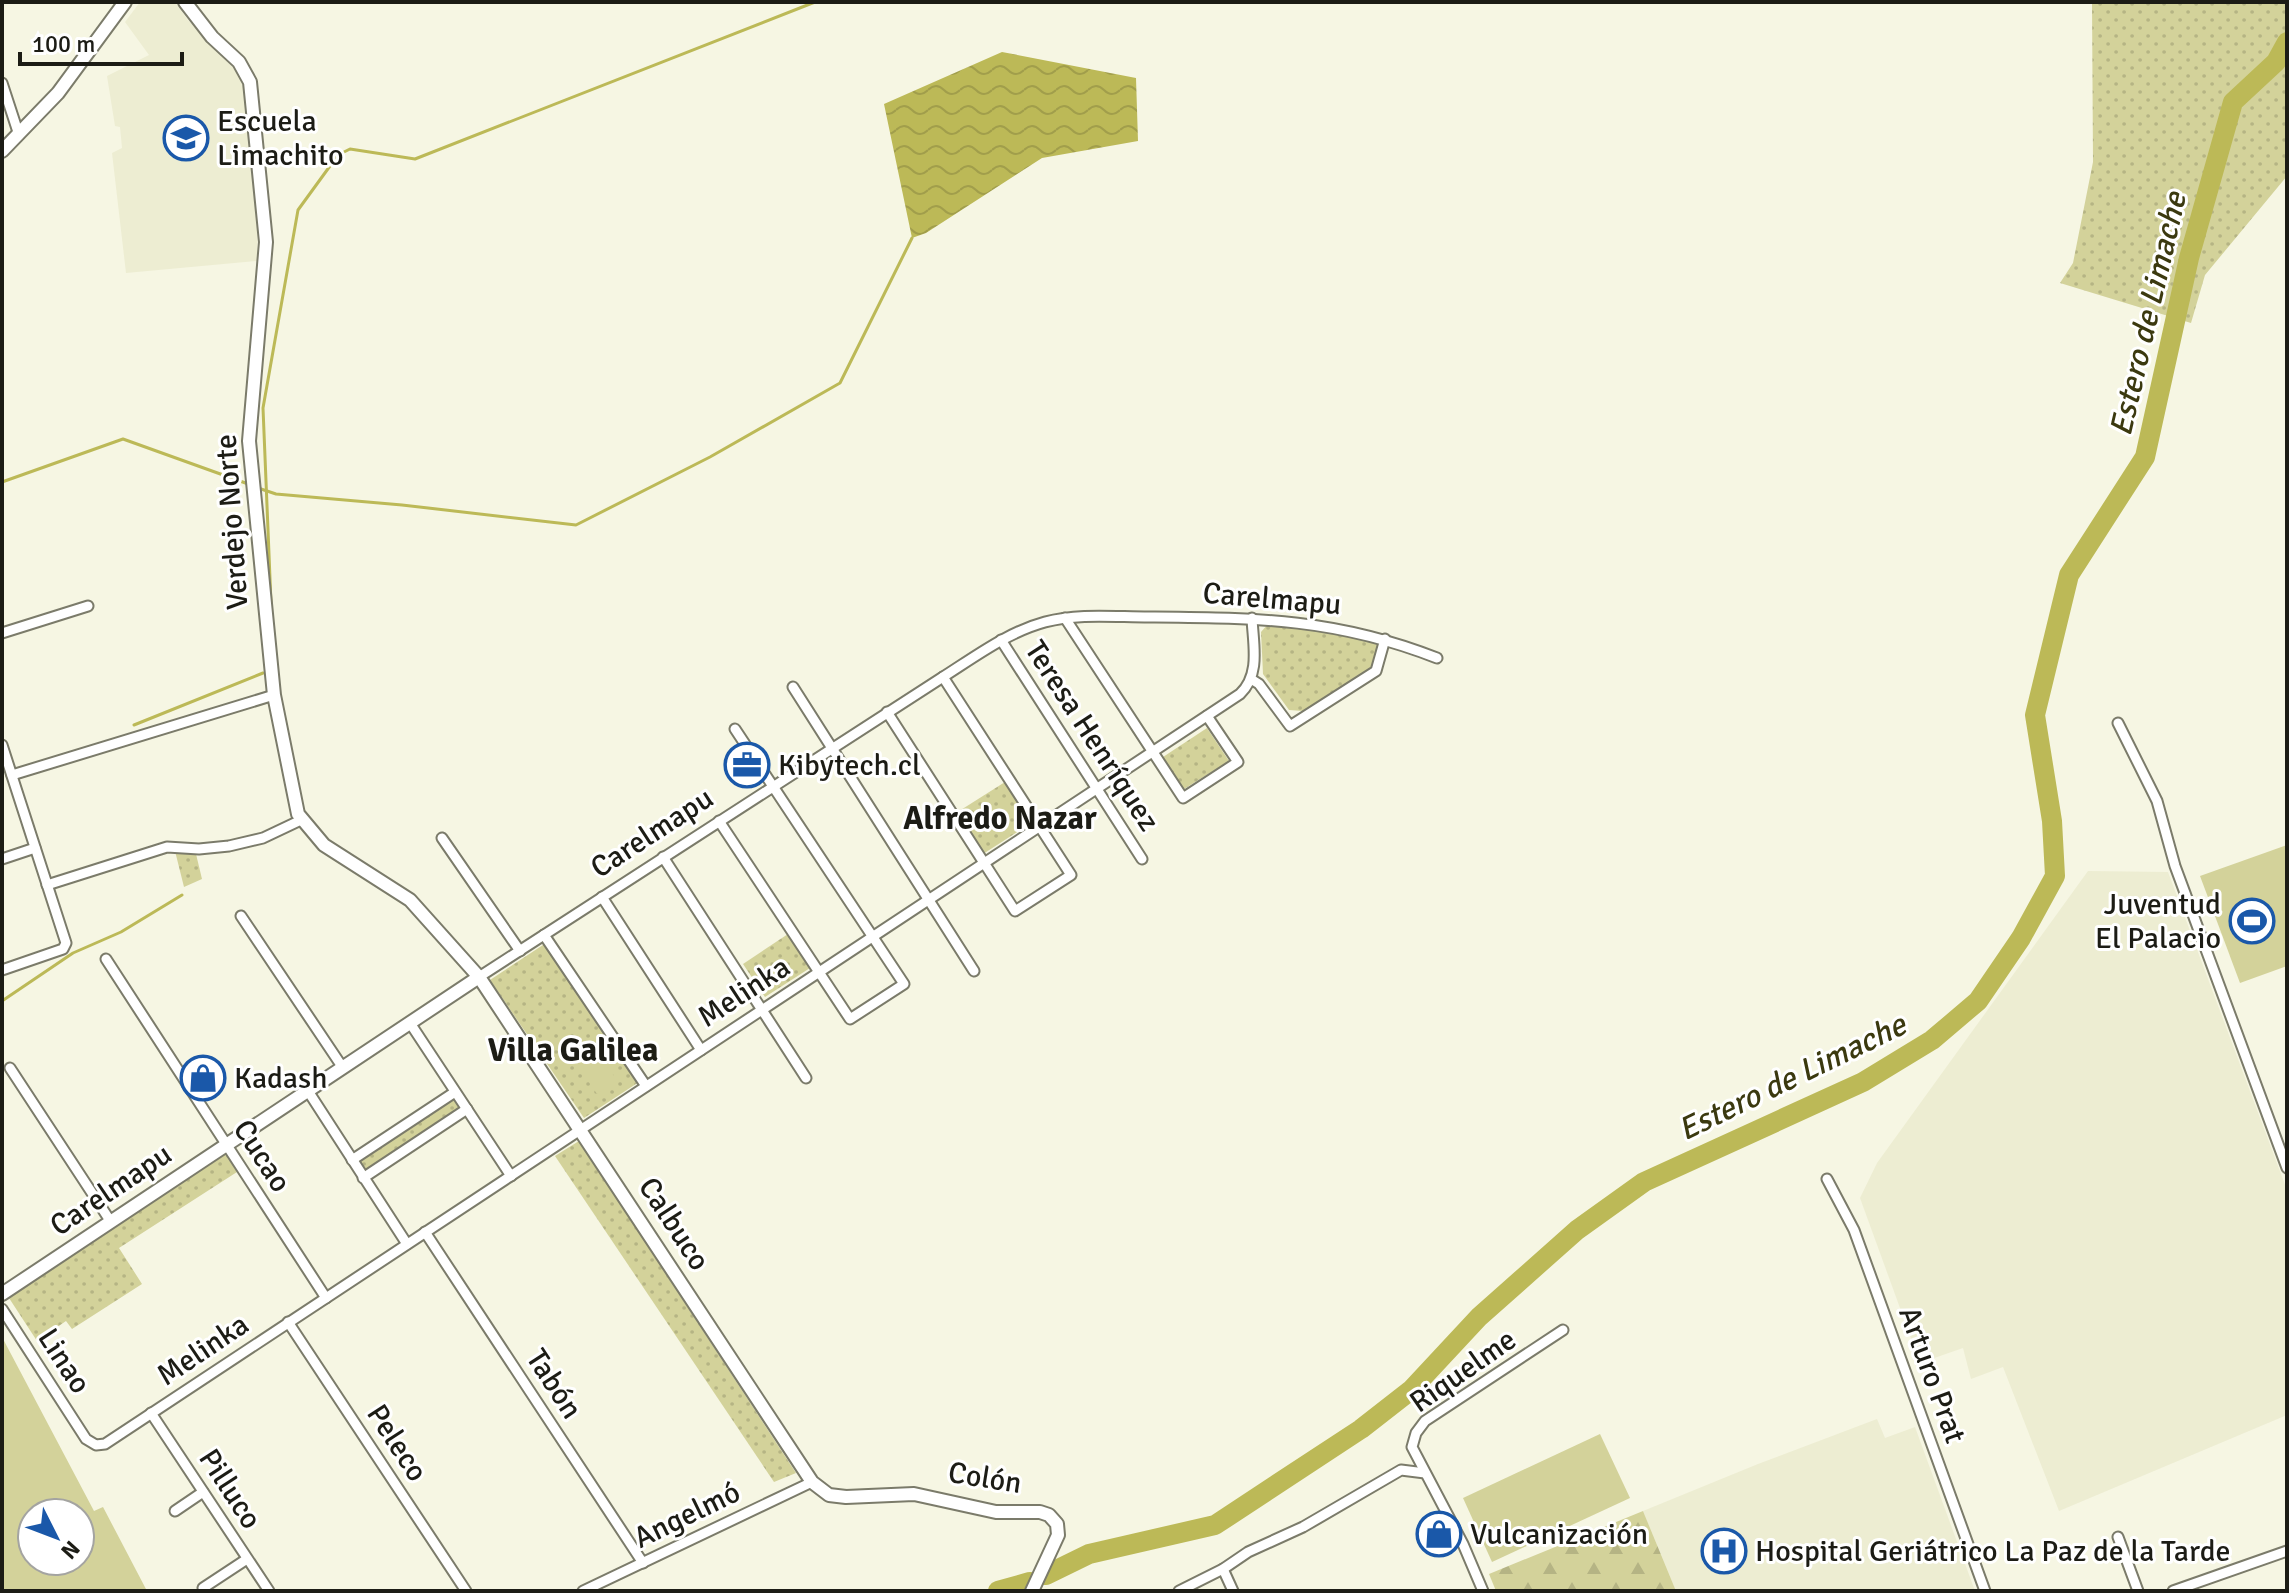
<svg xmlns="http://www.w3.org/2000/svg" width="2289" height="1593" viewBox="0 0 2289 1593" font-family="Signika,sans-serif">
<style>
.built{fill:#ededd2}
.grass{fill:url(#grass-dots)}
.forest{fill:url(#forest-firs)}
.garden{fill:#d3d29a;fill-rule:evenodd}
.water{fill:url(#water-waves)}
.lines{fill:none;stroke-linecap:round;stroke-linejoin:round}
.stream{stroke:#bcb957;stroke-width:3}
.river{stroke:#bcb957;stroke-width:20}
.minor-casing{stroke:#7b7b6a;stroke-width:13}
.tertiary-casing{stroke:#7b7b6a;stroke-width:16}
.minor{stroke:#fff;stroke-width:9}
.tertiary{stroke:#fff;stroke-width:12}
.labels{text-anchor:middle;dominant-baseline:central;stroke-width:6;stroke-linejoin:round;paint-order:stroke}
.poi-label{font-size:30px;fill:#1c1c15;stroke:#fff;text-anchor:start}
.street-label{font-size:30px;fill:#1c1c15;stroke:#fff}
.water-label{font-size:32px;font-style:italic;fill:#3b390f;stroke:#fff}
.neighbourhood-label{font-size:32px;font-weight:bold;fill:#1c1c15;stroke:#fff}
</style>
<defs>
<pattern id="grass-dots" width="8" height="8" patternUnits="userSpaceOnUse" patternTransform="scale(2)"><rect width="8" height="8" fill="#d3d29a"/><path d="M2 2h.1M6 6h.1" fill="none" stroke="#b5b484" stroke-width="1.8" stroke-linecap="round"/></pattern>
<pattern id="forest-firs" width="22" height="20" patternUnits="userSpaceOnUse" patternTransform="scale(2)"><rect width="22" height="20" fill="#d3d29a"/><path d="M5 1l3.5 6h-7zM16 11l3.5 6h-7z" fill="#b5b484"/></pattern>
<pattern id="water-waves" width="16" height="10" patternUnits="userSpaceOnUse" patternTransform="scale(2)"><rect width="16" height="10" fill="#bcb957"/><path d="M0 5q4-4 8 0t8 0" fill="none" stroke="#a19e4b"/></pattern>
</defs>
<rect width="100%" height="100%" fill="#f6f6e3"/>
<g class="built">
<polygon points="140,2 175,2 187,19 238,73 247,99 258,201 257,261 126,273 112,153 122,148 120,127 115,126 107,76 149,55 125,22"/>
<polygon points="2088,871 2168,872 2287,1190 2287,1415 2059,1511 2003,1367 1971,1379 1963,1348 1920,1363 1860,1198 1877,1163"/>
<polygon points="1877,1419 1885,1438 1915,1427 1975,1591 1676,1591 1643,1511 1758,1464"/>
</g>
<g class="grass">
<polygon points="2092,2 2287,2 2287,176 2205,275 2191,323 2060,283 2073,263 2093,162"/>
<polygon points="1268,624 1309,627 1380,643 1374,667 1303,711 1289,710 1263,674 1261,632"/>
<polygon points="1207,728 1229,761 1184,789 1163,757"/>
<polygon points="1005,782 1031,823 983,854 956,813"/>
<polygon points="175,851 196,854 202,879 184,887"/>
<polygon points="788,934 810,968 765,997 743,964"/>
<polygon points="546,943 639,1082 584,1118 490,980"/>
<polygon points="453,1097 461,1109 366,1172 358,1159"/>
<polygon points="579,1141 796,1473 774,1482 555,1156"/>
<polygon points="226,1154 237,1172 119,1248 142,1284 72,1329 66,1321 37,1341 9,1298"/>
</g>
<polygon class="forest" points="1643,1511 1676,1591 1496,1591 1489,1574"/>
<g class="garden">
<polygon points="2287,845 2287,966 2240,983 2200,876"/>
<polygon points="591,1042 617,1080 597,1094 571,1056"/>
<path d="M2,1337l92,174 9,-4 44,84h-145zM80,1513v48h-48v-48z"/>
<polygon points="1600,1434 1630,1498 1492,1562 1463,1498"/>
</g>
<polygon class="water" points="1002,52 1136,78 1138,141 1042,158 926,233 912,238 884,104"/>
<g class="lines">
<g class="stream">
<polyline points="2,482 123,439 251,485"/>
<polyline points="258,488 276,494 402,505 576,525 710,457 840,383 912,238"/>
<polyline points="271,603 263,408 298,210 338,155 350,149 415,159 815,2"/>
<polyline points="134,725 263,673"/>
<polyline points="2,1001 73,953 121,932 182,895"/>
</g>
<g class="river">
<polyline points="1046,1575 1089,1554 1215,1525 1361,1429 1411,1390 1479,1317 1577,1230 1644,1182 1863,1082 1932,1040 1978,1001 2021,938 2055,876 2052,821 2035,715 2069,575 2145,457 2189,258 2233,102 2276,62 2287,42"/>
<polyline points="998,1591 1030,1582"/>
</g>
<g class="minor-casing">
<g id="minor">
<polyline points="2,83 19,135"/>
<polyline points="1065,618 1183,798 1238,762 1207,716"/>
<polyline points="2,633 88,606"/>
<polyline points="1001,640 1142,859"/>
<polyline points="1251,679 1259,684 1290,726 1376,671 1385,639"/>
<polyline points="793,687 974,971"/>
<polyline points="887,712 1015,911 1071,875 943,677"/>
<polyline points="2118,723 2157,801 2175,866 2287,1168"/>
<polyline points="2,745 66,943 63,949 2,970"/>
<polyline points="12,775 274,695"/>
<polyline points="719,821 850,1019 904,984 735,729"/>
<polyline points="442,838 520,951"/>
<polyline points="663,857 806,1078"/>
<polyline points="2,859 35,848"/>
<polyline points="47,885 167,847 199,849 229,846 263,838 301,820"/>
<polyline points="602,897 701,1050"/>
<polyline points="241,916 343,1068"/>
<polyline points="544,935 646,1086"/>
<polyline points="106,959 326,1298"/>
<path d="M479,977l464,-300c33,-21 65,-45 102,-55 34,-9 69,-5 104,-5 108,1 186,1 288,41"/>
<polyline points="410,1023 511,1176"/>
<polyline points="10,1068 111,1222"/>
<polyline points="308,1091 407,1244"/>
<polyline points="352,1160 455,1092"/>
<polyline points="363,1178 467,1109"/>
<polyline points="1827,1179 1854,1230 1985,1591"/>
<polyline points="425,1232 643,1563"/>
<path d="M2,1309l84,130 10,6 9,-1 1135,-750c21,-20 13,-50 12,-76"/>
<polyline points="288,1322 466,1591"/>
<polyline points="151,1413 269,1591"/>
<polyline points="175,1511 203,1492"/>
<polyline points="2118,1537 2138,1591"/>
<polyline points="1223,1569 1233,1591"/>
<polyline points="203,1588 247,1559"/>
<polyline points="583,1591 812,1482"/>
<polyline points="1179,1591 1223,1569 1248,1552 1303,1527 1401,1470 1425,1473"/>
<polyline points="1483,1591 1463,1544 1412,1447 1416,1433 1425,1421 1563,1330"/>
<polyline points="2173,1591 2287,1551"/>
</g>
</g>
<g class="tertiary-casing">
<g id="tertiary">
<polyline points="185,2 212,37 239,62 250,82 266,242 249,441 274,695 298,814 324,845 410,900 479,977 812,1482 829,1495 846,1497 914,1494 996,1512 1040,1512 1049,1515 1057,1524 1058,1535 1032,1591"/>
<polyline points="2,151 58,93 125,2"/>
<polyline points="2,1294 479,977"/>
</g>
</g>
<use href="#minor" class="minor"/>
<use href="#tertiary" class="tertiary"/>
</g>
<defs>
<g id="school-ring" transform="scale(2.3)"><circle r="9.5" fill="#fff" stroke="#1a58a9" stroke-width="1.5"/><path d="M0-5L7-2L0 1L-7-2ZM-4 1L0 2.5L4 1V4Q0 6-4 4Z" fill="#1a58a9"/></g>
<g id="office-ring" transform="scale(2.3)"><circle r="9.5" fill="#fff" stroke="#1a58a9" stroke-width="1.5"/><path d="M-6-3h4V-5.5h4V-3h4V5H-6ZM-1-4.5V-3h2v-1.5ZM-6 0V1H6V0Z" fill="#1a58a9"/></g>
<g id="stadium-ring" transform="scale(2.3)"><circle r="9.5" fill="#fff" stroke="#1a58a9" stroke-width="1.5"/><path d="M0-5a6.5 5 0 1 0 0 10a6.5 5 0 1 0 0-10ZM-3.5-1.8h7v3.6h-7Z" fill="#1a58a9"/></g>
<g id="shop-ring" transform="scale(2.3)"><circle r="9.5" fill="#fff" stroke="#1a58a9" stroke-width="1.5"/><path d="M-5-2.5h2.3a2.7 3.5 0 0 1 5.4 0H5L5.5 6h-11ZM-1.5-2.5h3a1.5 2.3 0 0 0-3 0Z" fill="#1a58a9"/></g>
<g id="hospital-ring" transform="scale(2.3)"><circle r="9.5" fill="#fff" stroke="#1a58a9" stroke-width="1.5"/><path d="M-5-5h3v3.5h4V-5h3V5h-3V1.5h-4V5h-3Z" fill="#1a58a9"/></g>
</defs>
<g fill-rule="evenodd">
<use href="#school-ring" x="186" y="138"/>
<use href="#office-ring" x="747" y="765"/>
<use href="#stadium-ring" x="2252" y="921"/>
<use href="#shop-ring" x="203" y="1078"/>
<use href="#shop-ring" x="1439" y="1534"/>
<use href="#hospital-ring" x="1724" y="1551"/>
</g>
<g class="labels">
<g class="poi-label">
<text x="217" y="121">Escuela<tspan x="217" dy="34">Limachito</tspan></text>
<text x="778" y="765">Kibytech.cl</text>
<text x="2221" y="904" text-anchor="end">Juventud<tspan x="2221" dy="34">El Palacio</tspan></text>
<text x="234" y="1078">Kadash</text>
<text x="1470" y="1534">Vulcanización</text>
<text x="1755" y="1551">Hospital Geriátrico La Paz de la Tarde</text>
</g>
<g class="street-label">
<text transform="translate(232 522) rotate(-94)">Verdejo Norte</text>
<text transform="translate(1272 599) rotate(5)">Carelmapu</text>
<text transform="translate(1092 736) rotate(57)">Teresa Henríquez</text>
<text transform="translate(652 833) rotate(-33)">Carelmapu</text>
<text transform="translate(744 992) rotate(-33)">Melinka</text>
<text transform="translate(262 1156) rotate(57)">Cucao</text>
<text transform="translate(111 1190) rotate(-34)">Carelmapu</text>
<text transform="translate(674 1224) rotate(57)">Calbuco</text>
<text transform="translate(203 1350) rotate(-34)">Melinka</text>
<text transform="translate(64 1361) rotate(57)">Linao</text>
<text transform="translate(1463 1371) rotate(-35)">Riquelme</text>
<text transform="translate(1932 1375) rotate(70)">Arturo Prat</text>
<text transform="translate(554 1384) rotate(57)">Tabón</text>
<text transform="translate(397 1443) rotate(57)">Peleco</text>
<text transform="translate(985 1478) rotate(9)">Colón</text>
<text transform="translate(230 1489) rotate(57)">Pilluco</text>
<text transform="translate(687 1515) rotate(-26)">Angelmó</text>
</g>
<g class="water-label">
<text transform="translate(2148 314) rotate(-77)">Estero de Limache</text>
<text transform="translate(1792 1077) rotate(-26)">Estero de Limache</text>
</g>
<g class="neighbourhood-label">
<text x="1000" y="818">Alfredo Nazar</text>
<text x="573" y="1050">Villa Galilea</text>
</g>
</g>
<rect width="2289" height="1593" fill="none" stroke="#1c1c15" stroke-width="8"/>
<g transform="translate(56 1537) rotate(132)"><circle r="38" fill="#ffffff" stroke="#a4a4a1" stroke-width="2"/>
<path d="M0-6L14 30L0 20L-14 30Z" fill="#1a58a9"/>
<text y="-12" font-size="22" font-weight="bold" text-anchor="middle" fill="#1c1c15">N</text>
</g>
<path d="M20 52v12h162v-12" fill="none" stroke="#1c1c15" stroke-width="4"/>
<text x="32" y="52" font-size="24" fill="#1c1c15" stroke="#ffffff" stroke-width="6" paint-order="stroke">100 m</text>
</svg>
